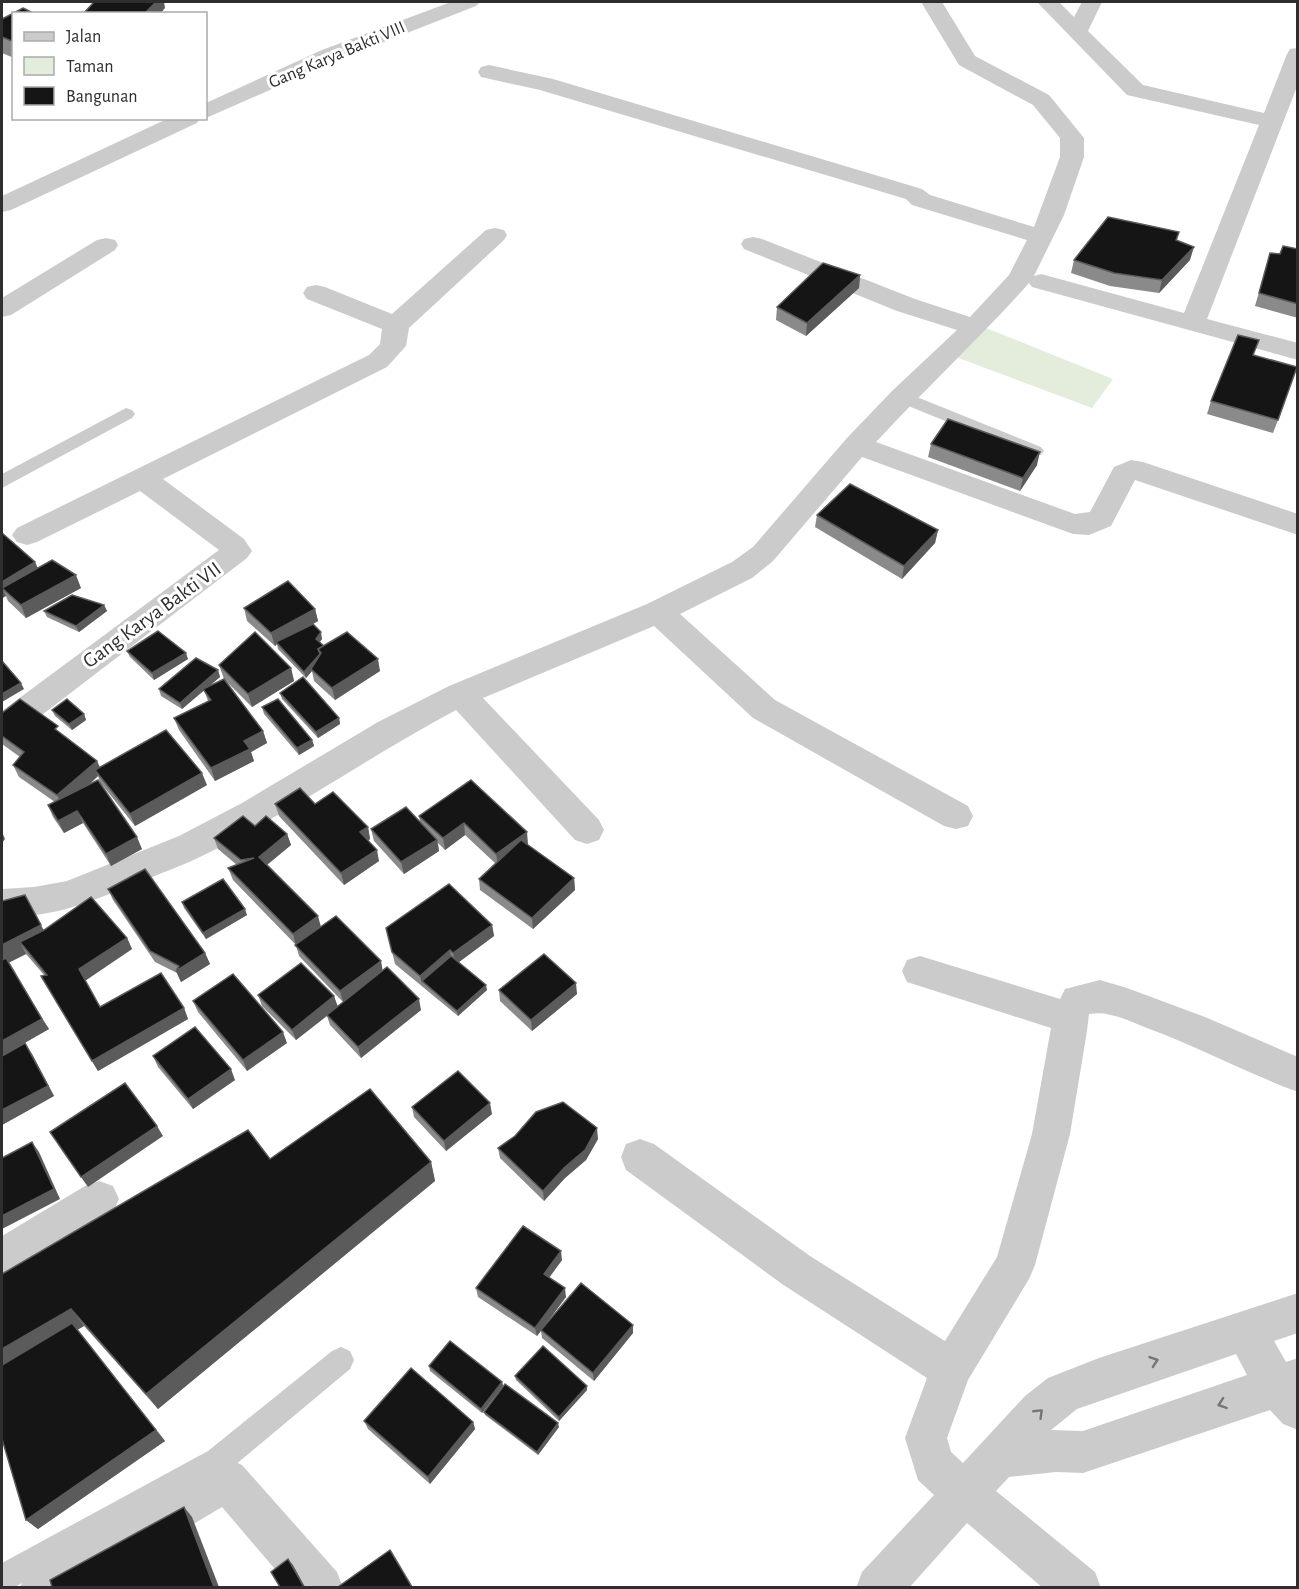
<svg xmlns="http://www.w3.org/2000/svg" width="1299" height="1589" viewBox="0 0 1299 1589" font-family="'Alegreya Sans',sans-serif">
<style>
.green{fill:#e4ecdb}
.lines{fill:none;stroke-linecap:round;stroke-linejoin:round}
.service{fill:#cbcbcb;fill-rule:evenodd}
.minor{fill:#cbcbcb;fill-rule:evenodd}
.wall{fill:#8a8a8a}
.shaded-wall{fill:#5b5b5b}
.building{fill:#151515;stroke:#5b5b5b;stroke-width:1.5}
.oneway{stroke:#757575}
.labels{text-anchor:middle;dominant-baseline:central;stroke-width:6;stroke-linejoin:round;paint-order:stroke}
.far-street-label{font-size:18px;fill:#2e2e2e;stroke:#fff}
.street-label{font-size:21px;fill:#2e2e2e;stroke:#fff}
</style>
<rect width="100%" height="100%" fill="#fff"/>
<polygon class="green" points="986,328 1113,379 1092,408 956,357"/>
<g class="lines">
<g class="service">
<polygon points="902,391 1041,447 1044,451 1041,455 1029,455 896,401 893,397 896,393"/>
<polygon points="126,408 132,410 135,414 132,418 2,488 2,474"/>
<polygon points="341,1347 350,1351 354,1360 350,1369 228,1471 13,1588 2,1588 2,1563 208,1451 332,1351"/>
</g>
<g class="minor">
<polygon points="451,2 480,2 476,6 338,60 206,118 206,103 322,50"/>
<path d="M921,2h21l33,54 74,39 35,43v19l-20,58 -30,61 7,-2 143,39 75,-188 -132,-30 -90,-93h22l15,15 8,-15h20l-14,29 55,54 121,28 23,-59 3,-5 8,-1v36l-91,235 91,24v17l-266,-73 -3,-4c-49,55 -103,105 -153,159l199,72 15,-2 24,-45 17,-7 12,2 155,52v21l-163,-55 -24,46 -22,9 -16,-1 -211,-77 -89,104 -21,17 -72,36 95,86 193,106 5,10 -5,10 -12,3 -12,-3 -191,-108 -99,-92 -171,72 116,122 5,10 -5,10 -12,4 -12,-4 -119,-130c-86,46 -165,102 -252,145 -22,11 -45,19 -67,28 -47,19 -84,35 -135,34v-28l32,-2 33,-6 112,-45 63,-33 136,-81 71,-36 198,-82 85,-42 21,-15 94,-109 45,-47 65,-61 -60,-19 -153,-62 -3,-5 3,-5 9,-2 9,2 153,60 55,18 39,-42 18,-35 -115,-35 -6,-6 -366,-109 -59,-13 -3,-5 3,-5 8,-2 64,14 369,110 8,6 104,32 26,-70v-19l-27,-33 -74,-40z"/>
<polygon points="169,118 200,118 197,123 11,210 2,212 2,196"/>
<polygon points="495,228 504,230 507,235 504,240 409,328 406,346 387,367 163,479 244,539 252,551 247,558 13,737 2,740 2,711 219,550 140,491 37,542 27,545 17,542 12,535 17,528 369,355 380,344 382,329 307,299 303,293 307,287 316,285 325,287 392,314 486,230"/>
<polygon points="106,238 115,240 118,245 115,250 11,315 2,317 2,298 97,240"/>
<path d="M920,956l140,43 5,-10 35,-9 27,8 78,29 93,40v35c-51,-19 -100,-45 -151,-64 -18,-7 -38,-18 -58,-14l-2,17 -17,103 -35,131 -6,14 -61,101 -21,58 4,14 12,11 62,-67 23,-18 51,-20 199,-65v40l-24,8 12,21 12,-4v72l-15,-6 -13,-14 -187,63 -27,-1 -47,5 -13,14 99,81 6,16h-58l-76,-65 -58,65h-53l6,-16 72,-77 -16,-15 -13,-42 22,-60 -145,-94 -156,-114 -5,-13 5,-13 14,-5 14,5 156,112 135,85 52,-84 35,-123 19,-106 -144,-46 -5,-11 5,-11zM1236,1354l11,21 -164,56 -32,-1 26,-21z"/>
<polygon points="99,1181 113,1186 119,1199 113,1212 16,1272 2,1277 2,1236 85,1186"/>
<polygon points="227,1458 242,1465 337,1572 343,1588 291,1588 222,1507 86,1588 20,1588 26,1572 212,1465"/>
</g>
</g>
<g class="wall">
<polygon points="14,14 14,58 2,53 2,19"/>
<polygon points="1179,232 1177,240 1190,260 1159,293 1110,286 1071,273 1074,260"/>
<polygon points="1298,249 1298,318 1255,306 1270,253 1280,254"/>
<polygon points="860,275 859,288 806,336 776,320 777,307"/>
<polygon points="1254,355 1278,420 1273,433 1207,414 1211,401"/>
<polygon points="931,444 1037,465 1020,491 928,457"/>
<polygon points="817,515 938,530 935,543 902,579 815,527"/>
<polygon points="2,533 35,562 38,568 81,588 26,618 8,601 6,596 2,598"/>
<polygon points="104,605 107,611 79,632 47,617 44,611"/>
<polygon points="244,608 315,609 318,621 313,624 322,639 320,642 324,646 380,671 335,700 314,681 312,671 306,678 278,649 277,644 275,646 247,621"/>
<polygon points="127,651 188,659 154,680 130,657"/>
<polygon points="219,665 291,668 294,681 252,707 225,680 263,731 267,743 251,752 254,761 215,781 179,730 174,718 208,701 204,690 182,709 161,696 159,689 218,670 220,677 209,686 224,679"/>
<polygon points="280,693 339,718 340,724 318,738 282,699"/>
<polygon points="262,707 312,740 314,746 299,755 264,714"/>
<polygon points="52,710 84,714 86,720 72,730 55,716"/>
<polygon points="2,713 61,733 97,761 100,767 207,785 135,826 100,782 98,776 89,785 142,849 111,866 83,823 64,833 53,817 48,805 55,802 19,777 13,765 20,757 2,744"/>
<polygon points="471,780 528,844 527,844 574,878 575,890 533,929 480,890 479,879 495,863 465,835 445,850 438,843 439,851 404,874 374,841 371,829 420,822 419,816"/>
<polygon points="275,804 315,804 368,827 370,839 368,841 379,861 344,885 279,816"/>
<polygon points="255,826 287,834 291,845 267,865 321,927 383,971 421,1010 361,1058 330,1025 327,1016 296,1040 262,1006 258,995 334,996 337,1006 343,1002 299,956 296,945 233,880 228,868 237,865 218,849 214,838"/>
<polygon points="108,889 205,953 210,964 181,982 177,973 155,962 113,900"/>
<polygon points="2,901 44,930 127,938 132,949 85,980 100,1007 184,1008 188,1019 98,1071 41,976 45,976 26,954 8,963 49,1029 10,1051 32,1054 54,1096 2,1125"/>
<polygon points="182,902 247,915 206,939 184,908"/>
<polygon points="492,925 494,936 459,962 487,990 458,1016 395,964 386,928"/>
<polygon points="499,990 577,994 532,1031 500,1001"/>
<polygon points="193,1001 287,1043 247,1071 198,1012"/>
<polygon points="153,1056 235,1080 193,1109 158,1067"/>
<polygon points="412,1107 492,1114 446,1151 414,1117"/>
<polygon points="598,1139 586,1160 565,1178 544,1201 500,1158 498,1148"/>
<polygon points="270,1159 431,1162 435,1181 158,1409 84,1326 77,1330 165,1441 38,1529 26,1520 2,1274"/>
<polygon points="562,1260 549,1278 566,1297 545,1324 633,1325 633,1333 594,1381 542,1338 541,1331 537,1336 478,1297 476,1288"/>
<polygon points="429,1366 502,1382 503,1386 482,1413 430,1371"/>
<polygon points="515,1376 587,1386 587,1390 559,1421 516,1380"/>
<polygon points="484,1412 559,1427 538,1455 485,1415"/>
<polygon points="364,1421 473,1422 475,1429 430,1484 368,1429"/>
</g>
<g class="shaded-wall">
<polygon points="156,2 164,2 165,8 160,14 144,14"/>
<polygon points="1194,247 1190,260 1159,293 1162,280"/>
<polygon points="860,275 859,288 806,336 807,323"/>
<polygon points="1040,452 1037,465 1020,491 1023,478"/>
<polygon points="938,530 935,543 902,579 904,566"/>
<polygon points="35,562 40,575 2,588 6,596 2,598 2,582"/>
<polygon points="76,575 81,588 26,618 21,605"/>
<polygon points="104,605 107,611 79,632 76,626"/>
<polygon points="315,609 318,621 278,644 276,642 277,644 275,646 271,633"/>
<polygon points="321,632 322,639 317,645 316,639"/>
<polygon points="186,653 188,659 154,680 152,673"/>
<polygon points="320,654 311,669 312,671 306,678 304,672"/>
<polygon points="378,659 380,671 335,700 332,688"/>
<polygon points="291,668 294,681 252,707 248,694"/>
<polygon points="218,670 220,677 182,709 180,703"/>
<polygon points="21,683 24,689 2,702 2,694"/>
<polygon points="84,714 86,720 72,730 69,724"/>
<polygon points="339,718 340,724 318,738 316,732"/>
<polygon points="263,731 267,743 251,752 254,761 215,781 211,768 244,741"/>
<polygon points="312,740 314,746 299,755 297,748"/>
<polygon points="97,761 102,773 95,770 98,776 63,807 57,795"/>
<polygon points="202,773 207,785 135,826 130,814"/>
<polygon points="77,811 83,823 64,833 58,821"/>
<polygon points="464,823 465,835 445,850 443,838"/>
<polygon points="368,827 370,839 363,844 360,832"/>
<polygon points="2,832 5,839 2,843"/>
<polygon points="527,832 528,844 498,865 496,854"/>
<polygon points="287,834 291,845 263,868 259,857"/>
<polygon points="137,837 142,849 111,866 106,854"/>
<polygon points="437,840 439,851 404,874 401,862"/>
<polygon points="377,850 379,861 344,885 341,873"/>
<polygon points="574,878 575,890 533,929 532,918"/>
<polygon points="245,909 247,915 206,939 203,933"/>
<polygon points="318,916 321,927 296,946 293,934"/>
<polygon points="41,925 50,942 20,942 26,954 2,966 2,945"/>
<polygon points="492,925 494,936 455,965 453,953"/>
<polygon points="127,938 132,949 85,981 79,969"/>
<polygon points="450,950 452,962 422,981 423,987 420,976"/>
<polygon points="205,953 210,964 181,982 176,971"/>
<polygon points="381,961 383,972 343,1002 340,991"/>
<polygon points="576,983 577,994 532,1031 531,1020"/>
<polygon points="486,985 487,990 458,1016 457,1011"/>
<polygon points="334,996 338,1007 296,1040 292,1030"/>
<polygon points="419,999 421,1010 361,1058 358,1047"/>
<polygon points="184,1008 188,1019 98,1071 92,1061"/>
<polygon points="42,1019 49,1029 2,1056 2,1041"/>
<polygon points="283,1032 287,1043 247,1071 243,1060"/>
<polygon points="25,1043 32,1054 54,1096 2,1125 2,1110"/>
<polygon points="231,1069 235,1080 193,1109 188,1099"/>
<polygon points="490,1103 492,1114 446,1151 444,1141"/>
<polygon points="157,1126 163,1136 88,1187 81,1177"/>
<polygon points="597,1128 598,1139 586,1160 565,1178 544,1201 543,1191"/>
<polygon points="32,1142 39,1152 60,1199 2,1229 2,1216"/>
<polygon points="431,1162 435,1181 158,1409 146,1394"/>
<polygon points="561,1251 562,1260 545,1283 544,1274"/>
<polygon points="565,1288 566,1297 537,1336 535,1328"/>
<polygon points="71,1309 84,1326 77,1330 165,1441 38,1529 26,1520 2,1373 2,1349"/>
<polygon points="633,1325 633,1333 594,1381 593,1373"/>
<polygon points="502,1382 503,1386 482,1413 481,1409"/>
<polygon points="587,1386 587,1390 559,1421 559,1417"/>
<polygon points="473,1422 475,1429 430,1484 428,1477"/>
<polygon points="558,1423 559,1427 538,1455 537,1452"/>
<polygon points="184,1507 192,1517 219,1587 214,1587"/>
<polygon points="288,1559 293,1565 305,1587 304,1587"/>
</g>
<g class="building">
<polygon points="94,2 156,2 144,14 83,14"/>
<polygon points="23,8 35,14 14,14 14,42 2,37 2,19"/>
<polygon points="1108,217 1179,232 1176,240 1194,247 1162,280 1114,273 1074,260"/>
<polygon points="1283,246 1298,249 1298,304 1259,293 1270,253 1280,254"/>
<polygon points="823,263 860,275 807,323 777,307"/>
<polygon points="1238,335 1259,340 1253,355 1297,367 1278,420 1211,401"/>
<polygon points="948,419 1040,452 1023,478 931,444"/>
<polygon points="850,484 938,530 904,566 817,515"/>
<polygon points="2,533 35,562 2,582"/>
<polygon points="52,560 76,575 21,605 2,588"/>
<polygon points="288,581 315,609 271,633 244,608"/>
<polygon points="72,595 104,605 76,626 44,611"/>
<polygon points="313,624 321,632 316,639 324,646 318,649 320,654 304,672 276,642"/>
<polygon points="158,631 186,653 152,673 127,651"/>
<polygon points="255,632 291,668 248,694 219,665"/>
<polygon points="347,632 378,659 332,688 311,669 321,653 318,649"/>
<polygon points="196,658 218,670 180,703 159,689"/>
<polygon points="2,661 21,683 2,694"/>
<polygon points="303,677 339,718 316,732 280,693"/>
<polygon points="224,679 263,731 244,741 250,749 211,768 174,718 211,700 203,689"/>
<polygon points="20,699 58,726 55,729 97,761 57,795 13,765 24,752 2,736 2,713"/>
<polygon points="67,699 84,714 69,724 52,710"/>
<polygon points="278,699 312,740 297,748 262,707"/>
<polygon points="166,730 202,773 130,814 95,770"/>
<polygon points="98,780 137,837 106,854 77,811 58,821 48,805"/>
<polygon points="471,780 527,832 496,854 464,823 443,838 419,816"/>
<polygon points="300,788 315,804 333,792 368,827 360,832 377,850 341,873 275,804"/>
<polygon points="406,807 437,840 401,862 371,829"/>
<polygon points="243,816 255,826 266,816 287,834 259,857 318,916 293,934 228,868 254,858 241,860 214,838"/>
<polygon points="521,840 574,878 532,918 479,879"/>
<polygon points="145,869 205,953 176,971 179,966 150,951 108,889"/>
<polygon points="223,879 245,909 203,933 182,902"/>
<polygon points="449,884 492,925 453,953 450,950 420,976 392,952 386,928"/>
<polygon points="25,895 41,925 2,945 2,901"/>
<polygon points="91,897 127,938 79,969 100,1007 161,973 184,1008 92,1061 41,976 47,975 20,942 44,930"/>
<polygon points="336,916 381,961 340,991 295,945"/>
<polygon points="544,954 576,983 531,1020 499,990"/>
<polygon points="451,956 486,985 457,1011 422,981"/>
<polygon points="6,958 42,1019 2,1041 2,960"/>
<polygon points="301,963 334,996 292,1030 258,995"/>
<polygon points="387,967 419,999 358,1047 327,1015"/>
<polygon points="233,974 283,1032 243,1060 193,1001"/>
<polygon points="195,1027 231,1069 188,1099 153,1056"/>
<polygon points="25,1043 48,1086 2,1110 2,1056"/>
<polygon points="458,1071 490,1103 444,1141 412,1107"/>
<polygon points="125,1083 157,1126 81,1177 50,1132"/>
<polygon points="370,1089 431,1162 146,1394 71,1309 2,1349 2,1274 248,1130 270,1159"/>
<polygon points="563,1102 597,1128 585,1150 564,1168 543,1191 498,1148 515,1136 536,1112"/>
<polygon points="32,1142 54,1189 2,1216 2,1158"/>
<polygon points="523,1226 561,1251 544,1274 565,1288 535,1328 476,1288"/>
<polygon points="581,1283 633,1325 593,1373 541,1330"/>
<polygon points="72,1323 156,1430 26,1520 2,1439 2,1365"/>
<polygon points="450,1341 502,1382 481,1409 429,1366"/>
<polygon points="543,1346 587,1386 559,1417 515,1376"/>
<polygon points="411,1368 473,1422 428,1477 364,1421"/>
<polygon points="505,1384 558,1423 537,1452 484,1412"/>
<polygon points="184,1507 214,1587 52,1587 50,1580"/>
<polygon points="390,1550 412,1587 338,1587"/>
<polygon points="288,1559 304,1587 280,1587 271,1572"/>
</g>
<defs><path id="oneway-chevron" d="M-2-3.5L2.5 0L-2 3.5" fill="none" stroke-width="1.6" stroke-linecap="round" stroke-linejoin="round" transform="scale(1.5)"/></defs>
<g class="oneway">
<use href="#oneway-chevron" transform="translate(1154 1361) rotate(-19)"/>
<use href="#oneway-chevron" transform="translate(1222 1404) rotate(161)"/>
<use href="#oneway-chevron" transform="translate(1039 1413) rotate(-44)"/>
</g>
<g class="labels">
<g class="far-street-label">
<text transform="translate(337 55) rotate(-23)">Gang Karya Bakti VIII</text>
</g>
<g class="street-label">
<text transform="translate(152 615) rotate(-36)">Gang Karya Bakti VII</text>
</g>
</g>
<rect width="1299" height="1589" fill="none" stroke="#2e2e2e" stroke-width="6"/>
<rect x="12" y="12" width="195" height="108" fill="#ffffff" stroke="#ababab" stroke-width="1.5"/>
<rect x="24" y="32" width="30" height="9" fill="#cbcbcb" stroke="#ababab" stroke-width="1.5"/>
<text x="66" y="42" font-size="18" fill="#2e2e2e">Jalan</text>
<rect x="24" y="57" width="30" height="18" fill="#e4ecdb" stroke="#ababab" stroke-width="1.5"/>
<text x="66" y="72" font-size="18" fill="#2e2e2e">Taman</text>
<rect x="24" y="87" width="30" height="18" fill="#151515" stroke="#ababab" stroke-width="1.5"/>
<text x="66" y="102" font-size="18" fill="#2e2e2e">Bangunan</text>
</svg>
